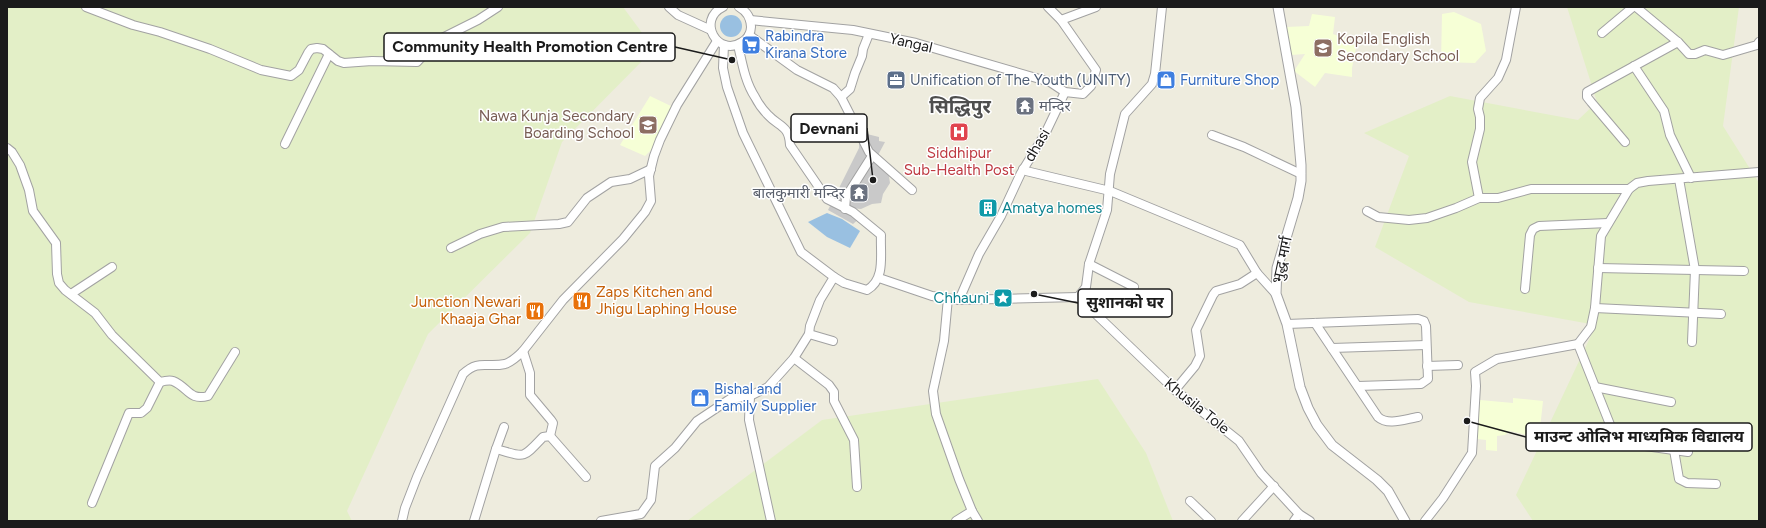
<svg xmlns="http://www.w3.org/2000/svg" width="1766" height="528" viewBox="0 0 1766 528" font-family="Figtree,'Noto Sans Devanagari',sans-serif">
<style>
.education{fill:#f6ffd6}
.religious{fill:#c9c9c9}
.farmland{fill:#e3efc7}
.water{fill:#99c0e1}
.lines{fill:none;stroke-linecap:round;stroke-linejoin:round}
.minor-casing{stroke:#a2a2a2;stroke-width:10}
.tertiary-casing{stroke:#a2a2a2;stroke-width:11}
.minor{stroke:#fff;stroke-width:8}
.tertiary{stroke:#fff;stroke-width:9}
.labels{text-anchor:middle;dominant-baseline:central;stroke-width:3;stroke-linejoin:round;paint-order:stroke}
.shop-label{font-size:15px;fill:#366cbe;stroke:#fff;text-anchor:start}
.education-label{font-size:15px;fill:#785e54;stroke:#fff;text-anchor:start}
.street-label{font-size:15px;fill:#1b1b1b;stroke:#fff}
.service-label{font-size:15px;fill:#4e5e75;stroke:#fff;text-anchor:start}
.worship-label{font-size:15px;fill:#5b616d;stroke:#fff;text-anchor:start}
.health-label{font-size:15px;fill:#be3a42;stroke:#fff}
.culture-label{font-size:15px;fill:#0d838f;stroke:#fff;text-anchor:start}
.food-label{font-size:15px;fill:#c56008;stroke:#fff;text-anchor:start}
.district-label{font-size:19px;font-weight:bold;fill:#4e4e4e;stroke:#fff}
.leader{fill:none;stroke:#1b1b1b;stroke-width:1.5}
.callout-dot{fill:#1b1b1b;stroke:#fff;stroke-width:1.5}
.callout{fill:#fff;stroke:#1b1b1b;stroke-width:1.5}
.callout-label{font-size:16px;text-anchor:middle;font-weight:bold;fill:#1b1b1b}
</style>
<rect width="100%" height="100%" fill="#eeecde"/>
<g class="education">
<polygon points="1454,12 1481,24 1486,51 1475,63 1441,62 1442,14"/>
<polygon points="1312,14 1335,17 1333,34 1357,43 1352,68 1352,77 1325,73 1315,87 1294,71 1305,54 1291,55 1286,27 1309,26"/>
<polygon points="650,96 673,107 657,144 645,156 620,145"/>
<polygon points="1513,398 1543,401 1539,438 1510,431 1505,435 1497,436 1497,451 1486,450 1486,440 1477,439 1480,400 1513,403"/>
</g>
<polygon class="religious" points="855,131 879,137 879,141 885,142 876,159 888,170 890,183 883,194 881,203 872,204 861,209 849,208 847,204 845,207 861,217 853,224 828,210 859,148 859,142 853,135"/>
<g class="farmland">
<polygon points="7,7 623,7 654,49 562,142 530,233 428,334 347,511 352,521 7,521"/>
<polygon points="1567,7 1739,7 1723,126 1759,183 1759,521 1533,521 1516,495 1596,325 1469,302 1375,247 1409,156 1364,133 1450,96 1578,120 1597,102"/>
<polygon points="1098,379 1146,453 1173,521 687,521 822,420"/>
</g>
<g class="water">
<circle cx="731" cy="26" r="11"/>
<polygon points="827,213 842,219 860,231 850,248 827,237 808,222"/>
</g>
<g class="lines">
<g class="minor-casing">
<g id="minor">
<polyline points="86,7 133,25 160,32 210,49 261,70 291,76 299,70 308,53 311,49 317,48 323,49 338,61 344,63 372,61 417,62 438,40 478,20 498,7"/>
<polyline points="669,7 678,15 711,30"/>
<path d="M723,7c-27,13 -5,51 19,35 5,-3 9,-9 9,-15 0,-9 -5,-16 -12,-20"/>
<polyline points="1048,7 1061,20"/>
<polyline points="1636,7 1678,42 1689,54 1695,54 1705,50 1723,55 1757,45 1759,42"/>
<polyline points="750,20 853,30 916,43 1050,82 1065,92 1083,94 1091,86 1096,70 1061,20 1096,7"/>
<polyline points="1602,33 1633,7"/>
<polyline points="749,35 797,70 833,88 841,97 869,152 912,190"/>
<polyline points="724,45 723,68 727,87 743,133 801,252 834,277"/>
<polyline points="1634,66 1664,111 1670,135 1691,178"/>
<polyline points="841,97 850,89 855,73 862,56 863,49 869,34"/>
<polyline points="1212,135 1244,147 1301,174"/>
<polyline points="1625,142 1591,102 1587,97 1587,92 1678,42"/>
<polyline points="285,144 329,54"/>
<path d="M7,148l5,4 8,13 9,25 4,21 23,32 1,31 2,9 6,7 30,23 17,22 48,47c4,-1 10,-2 13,-1 15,6 16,20 35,15l27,-44"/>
<polyline points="1023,169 1026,171 1110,191 1240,245 1257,273 1276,294"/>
<polyline points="1679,179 1695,270 1692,342"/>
<polyline points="1479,198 1472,162 1480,129 1480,117 1478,109 1480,98 1498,78 1506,60 1516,7"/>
<polyline points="845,209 846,197 872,156"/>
<polyline points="1367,211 1378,217 1409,220 1427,218 1456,208 1479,198 1498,198 1531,189 1629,189"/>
<polyline points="451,248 480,234 503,227 559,224 568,222 587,198 611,182 630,179 651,169"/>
<polyline points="1089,264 1134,287"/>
<polyline points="1598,268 1744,271"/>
<polyline points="879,278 932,296 959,300 1078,297"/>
<polyline points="1525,289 1530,235 1533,229 1539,226 1608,223"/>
<polyline points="71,294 112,267"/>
<polyline points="1078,297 1175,390 1239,441 1261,473 1299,514 1310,521"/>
<polyline points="1078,297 1086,287 1089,264 1107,210 1110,174 1125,114 1152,84 1155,74 1162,7"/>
<polyline points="948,298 944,341 933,391 936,414 959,479 972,511 978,521"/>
<polyline points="959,300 979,254 1001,216 1021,173 1045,134 1065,92"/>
<polyline points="1595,308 1721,314"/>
<path d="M1315,323l63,94c10,9 27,2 40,0"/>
<polyline points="1287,324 1418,319 1424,321 1426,326 1428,379 1421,384 1358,386"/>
<polyline points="809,334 833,341"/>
<polyline points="1578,344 1591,327 1595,308 1601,236 1629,189 1637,183 1648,181 1759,172"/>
<polyline points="1332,348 1426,345"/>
<polyline points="523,351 530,373 530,395 551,420 553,423 550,436"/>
<polyline points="794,358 829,385 834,392 834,401 854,440 857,487"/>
<polyline points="1427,366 1458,365"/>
<polyline points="1595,387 1671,402"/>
<polyline points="1175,390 1195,366 1200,356 1196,330 1213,295 1216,291 1240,284 1257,273"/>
<polyline points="750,396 749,420 771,521"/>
<path d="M496,449c30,8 25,11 47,-12l7,-1 36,41"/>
<polyline points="1674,450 1679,479 1687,483 1716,484"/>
<polyline points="1190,501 1211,521"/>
<polyline points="92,503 129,413 141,413 147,408 160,382"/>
<path d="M402,521l3,-13 12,-31 46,-103c16,-15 23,-6 42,-10 7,-2 13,-8 18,-13l40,-51 60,-61 22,-27 6,-11 -2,-25 5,-20 6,-16 17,-35 40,-64"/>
<polyline points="474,521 496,449 504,427"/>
<path d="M601,521l40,-7 10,-14 4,-34 20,-18 22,-27 33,-22 20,-3 18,-9 26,-29 15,-24 1,-8 10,-26 14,-23 10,6 23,7c19,-11 13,-36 14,-55l-28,-23 -26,-13 -37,-54c-1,-20 -11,-18 -22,-30 -5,-5 -10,-12 -13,-18 -10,-15 -13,-35 -17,-52"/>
<polyline points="956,521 972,511"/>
<polyline points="1242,521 1274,486"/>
<polyline points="1294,521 1299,514"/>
<polyline points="1425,521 1443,498 1472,453 1476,386 1475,372 1497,359 1578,344 1611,427 1617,438 1624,443 1688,452"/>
</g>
</g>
<g class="tertiary-casing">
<polyline id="tertiary" points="1278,7 1296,107 1301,165 1301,181 1298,198 1277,268 1276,294 1287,324 1300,387 1308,408 1317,425 1332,445 1377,480 1388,491 1405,521"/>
</g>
<use href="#minor" class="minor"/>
<use href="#tertiary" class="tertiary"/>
</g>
<defs>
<g id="supermarket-square" transform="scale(1)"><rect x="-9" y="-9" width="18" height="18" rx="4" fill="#3f7fe0" stroke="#fff"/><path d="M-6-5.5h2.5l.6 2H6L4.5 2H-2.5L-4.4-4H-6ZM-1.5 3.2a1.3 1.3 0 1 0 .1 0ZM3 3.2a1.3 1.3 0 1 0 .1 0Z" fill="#fff"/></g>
<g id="school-square" transform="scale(1)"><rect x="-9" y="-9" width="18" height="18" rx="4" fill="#8d6e63" stroke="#fff"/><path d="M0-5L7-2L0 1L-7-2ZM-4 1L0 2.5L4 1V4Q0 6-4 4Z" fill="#fff"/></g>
<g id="office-square" transform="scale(1)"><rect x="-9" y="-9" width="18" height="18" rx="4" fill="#5c6f8a" stroke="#fff"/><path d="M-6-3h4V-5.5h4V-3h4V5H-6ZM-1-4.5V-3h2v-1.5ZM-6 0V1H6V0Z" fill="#fff"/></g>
<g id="shop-square" transform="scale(1)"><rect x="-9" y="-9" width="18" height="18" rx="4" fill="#3f7fe0" stroke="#fff"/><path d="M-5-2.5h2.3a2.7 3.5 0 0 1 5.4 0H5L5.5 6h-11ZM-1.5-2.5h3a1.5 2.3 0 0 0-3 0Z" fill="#fff"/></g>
<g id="temple-square" transform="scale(1)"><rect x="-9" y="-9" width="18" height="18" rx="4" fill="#6b7280" stroke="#fff"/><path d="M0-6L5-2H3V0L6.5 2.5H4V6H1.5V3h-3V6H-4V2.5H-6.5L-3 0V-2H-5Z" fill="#fff"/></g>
<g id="hospital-square" transform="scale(1)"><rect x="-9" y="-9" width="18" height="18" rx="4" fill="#e0444e" stroke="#fff"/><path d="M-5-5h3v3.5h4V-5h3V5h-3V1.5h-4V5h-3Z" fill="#fff"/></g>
<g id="building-square" transform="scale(1)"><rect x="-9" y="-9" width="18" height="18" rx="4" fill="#0f9aa8" stroke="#fff"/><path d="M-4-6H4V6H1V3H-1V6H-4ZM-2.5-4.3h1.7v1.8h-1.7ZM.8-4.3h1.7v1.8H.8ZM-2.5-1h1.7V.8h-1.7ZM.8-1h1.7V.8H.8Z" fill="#fff"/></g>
<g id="sight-square" transform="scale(1)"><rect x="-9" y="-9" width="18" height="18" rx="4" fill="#0f9aa8" stroke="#fff"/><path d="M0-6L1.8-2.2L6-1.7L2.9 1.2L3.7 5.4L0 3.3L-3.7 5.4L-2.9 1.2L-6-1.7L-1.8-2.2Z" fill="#fff"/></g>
<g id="restaurant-square" transform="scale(1)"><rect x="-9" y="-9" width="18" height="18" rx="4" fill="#e8710a" stroke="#fff"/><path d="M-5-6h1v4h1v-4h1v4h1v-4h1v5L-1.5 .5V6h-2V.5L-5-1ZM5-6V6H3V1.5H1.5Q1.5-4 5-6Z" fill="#fff"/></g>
</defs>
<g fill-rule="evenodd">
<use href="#supermarket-square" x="751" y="45"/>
<use href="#school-square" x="1323" y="48"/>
<use href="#office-square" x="896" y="80"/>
<use href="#shop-square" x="1166" y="80"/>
<use href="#temple-square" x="1025" y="106"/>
<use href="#school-square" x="648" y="125"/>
<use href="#hospital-square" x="959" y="132"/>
<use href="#temple-square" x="859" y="193"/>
<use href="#building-square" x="988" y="208"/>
<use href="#sight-square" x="1003" y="298"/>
<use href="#restaurant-square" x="582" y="301"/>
<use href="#restaurant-square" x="535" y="311"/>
<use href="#shop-square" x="700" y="398"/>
</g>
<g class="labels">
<g class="shop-label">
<text x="765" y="36">Rabindra<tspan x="765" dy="17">Kirana Store</tspan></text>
<text x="1180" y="80">Furniture Shop</text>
<text x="714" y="389">Bishal and<tspan x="714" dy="17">Family Supplier</tspan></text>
</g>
<g class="education-label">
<text x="1337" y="39">Kopila English<tspan x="1337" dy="17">Secondary School</tspan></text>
<text x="634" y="116" text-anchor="end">Nawa Kunja Secondary<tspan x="634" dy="17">Boarding School</tspan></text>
</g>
<g class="street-label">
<text transform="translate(911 43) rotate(13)">Yangal</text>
<text transform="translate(1037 145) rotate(-59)">dhasi</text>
<text transform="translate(1282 260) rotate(-78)">भुद्ध मार्ग</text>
<text transform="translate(1197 406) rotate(39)">Khusila Tole</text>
</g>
<g class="service-label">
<text x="910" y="80">Unification of The Youth (UNITY)</text>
</g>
<g class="worship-label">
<text x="1039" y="106">मन्दिर</text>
<text x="845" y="193" text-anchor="end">बालकुमारी मन्दिर</text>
</g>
<g class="health-label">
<text x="959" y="153">Siddhipur<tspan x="959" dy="17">Sub-Health Post</tspan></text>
</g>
<g class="culture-label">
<text x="1002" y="208">Amatya homes</text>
<text x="989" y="298" text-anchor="end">Chhauni</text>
</g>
<g class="food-label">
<text x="596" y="292">Zaps Kitchen and<tspan x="596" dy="17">Jhigu Laphing House</tspan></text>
<text x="521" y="302" text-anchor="end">Junction Newari<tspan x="521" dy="17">Khaaja Ghar</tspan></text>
</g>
<g class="district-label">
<text x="960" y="106">सिद्धिपुर</text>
</g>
</g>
<path class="leader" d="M732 60L675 47M873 180L867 128M1034 294L1078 303M1467 421L1526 437"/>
<g class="callout-dot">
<circle cx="732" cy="60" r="4"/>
<circle cx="873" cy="180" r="4"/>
<circle cx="1034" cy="294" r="4"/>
<circle cx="1467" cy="421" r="4"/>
</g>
<g class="callout">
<rect x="384" y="33" width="291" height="28" rx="4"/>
<rect x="791" y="114" width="76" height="28" rx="4"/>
<rect x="1078" y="289" width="94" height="28" rx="4"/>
<rect x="1526" y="423" width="226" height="28" rx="4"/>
</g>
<g class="callout-label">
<text x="530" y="52">Community Health Promotion Centre</text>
<text x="829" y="134">Devnani</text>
<text x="1125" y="308">सुशानको घर</text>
<text x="1639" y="442">माउन्ट ओलिभ माध्यमिक विद्यालय</text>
</g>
<rect width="1766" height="528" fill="none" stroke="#1b1b1b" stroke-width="16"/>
</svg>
